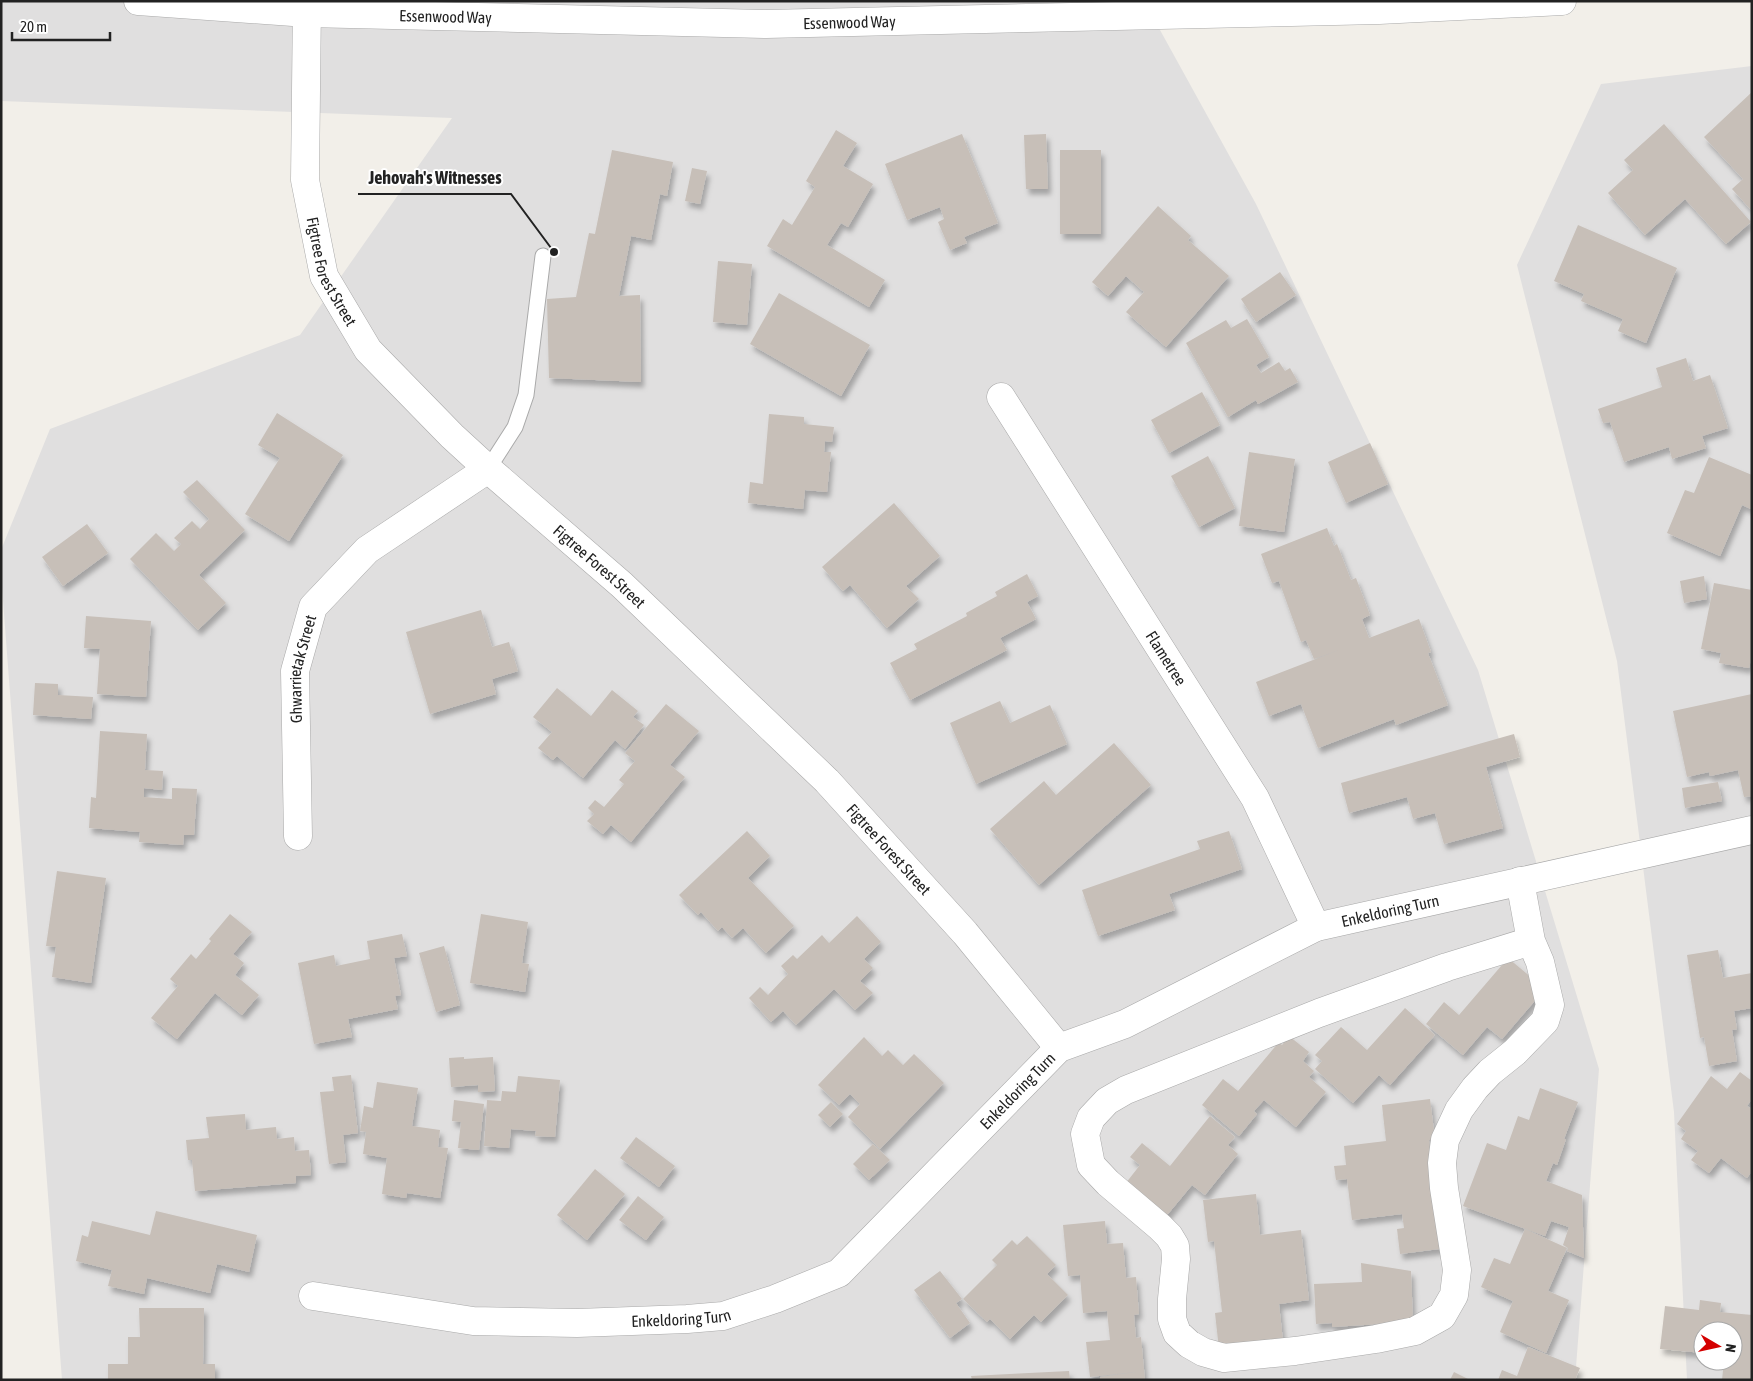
<svg xmlns="http://www.w3.org/2000/svg" width="1753" height="1381" viewBox="0 0 1753 1381" font-family="'Asap Condensed',sans-serif">
<style>
.residential{fill:#e0dfdf;fill-rule:evenodd}
.building{fill:#c7bfb8;filter:url(#shadow)}
.lines{fill:none;stroke-linecap:round;stroke-linejoin:round}
.lane-casing{stroke:#a9a9a9;stroke-width:17}
.street-casing{stroke:#a9a9a9;stroke-width:29}
.lane{stroke:#fff;stroke-width:15}
.street{stroke:#fff;stroke-width:28}
.labels{text-anchor:middle;dominant-baseline:central;stroke-width:4;stroke-linejoin:round;paint-order:stroke}
.street-label{font-size:16px;fill:#222;stroke:#fff}
.leader{fill:none;stroke:#222;stroke-width:2}
.callout-dot{fill:#222;stroke:#fff;stroke-width:2}
.callout-label{font-size:18px;text-anchor:middle;font-weight:bold;fill:#222;stroke:#fff;stroke-width:4;stroke-linejoin:round;paint-order:stroke}
</style>
<defs>
<filter id="shadow"><feDropShadow dx="3" dy="5.5" stdDeviation="2.5" flood-color="#0004"/></filter>
</defs>
<rect width="100%" height="100%" fill="#f2efe9"/>
<g class="residential">
<polygon points="1,1 1144,1 1256,204 1478,670 1599,1069 1575,1380 62,1380 1,574 1,550 50,429 300,335 452,118 1,101"/>
<path d="M1752,66v1314h-65l-13,-268 -57,-451 -100,-396 84,-181zM1703,1331h30v30h-30z"/>
</g>
<g class="building">
<polygon points="1752,92 1752,211 1732,189 1743,179 1704,137"/>
<polygon points="1664,124 1751,222 1726,244 1685,199 1645,235 1608,193 1633,170 1624,160"/>
<polygon points="836,130 857,143 843,166 873,184 848,227 841,223 827,245 885,280 869,307 767,246 783,219 792,225 815,187 806,181"/>
<polygon points="962,134 998,223 964,237 967,243 950,250 938,222 944,219 940,207 907,220 885,164"/>
<polygon points="1046,134 1048,189 1026,189 1024,135"/>
<polygon points="612,150 673,162 667,196 660,194 651,240 631,236 619,296 640,295 641,382 549,378 547,299 576,297 589,233 595,234"/>
<rect x="1060" y="150" width="41" height="84"/>
<polygon points="692,168 707,171 700,204 685,201"/>
<polygon points="1158,206 1191,236 1188,240 1229,276 1166,347 1126,312 1144,292 1126,276 1108,296 1092,282"/>
<polygon points="1578,225 1677,268 1646,343 1618,331 1623,319 1581,301 1584,294 1554,281"/>
<polygon points="718,261 752,264 747,325 713,322"/>
<polygon points="1280,272 1296,295 1256,322 1241,299"/>
<polygon points="779,293 870,345 841,396 750,344"/>
<polygon points="1247,319 1269,357 1256,365 1261,373 1279,362 1285,371 1290,368 1298,382 1258,404 1256,400 1228,417 1186,343 1226,320 1231,328"/>
<polygon points="1686,358 1693,381 1710,375 1728,428 1702,436 1706,448 1672,459 1669,447 1624,462 1610,422 1603,423 1598,409 1662,387 1656,368"/>
<polygon points="1202,392 1220,425 1169,453 1151,420"/>
<polygon points="277,413 343,455 289,541 245,514 280,458 258,445"/>
<polygon points="769,414 804,417 804,424 834,427 832,442 825,441 824,452 831,452 827,492 805,490 803,509 748,503 750,482 763,484"/>
<polygon points="1370,443 1388,484 1346,503 1328,462"/>
<polygon points="1249,452 1295,459 1284,532 1239,526"/>
<polygon points="1208,456 1235,508 1199,527 1171,476"/>
<polygon points="1709,457 1752,475 1752,507 1751,509 1742,505 1720,556 1667,533 1685,490 1694,493"/>
<polygon points="197,480 245,530 199,575 226,603 198,630 130,559 156,533 174,551 181,544 174,538 192,521 200,529 209,519 183,492"/>
<polygon points="894,503 940,556 906,586 919,599 887,628 850,585 843,591 822,567"/>
<polygon points="87,524 108,553 63,586 42,557"/>
<polygon points="1327,528 1334,546 1337,544 1351,580 1356,578 1370,615 1362,619 1369,638 1419,619 1431,652 1428,653 1448,705 1396,725 1394,719 1318,748 1301,704 1269,716 1256,682 1339,650 1314,659 1306,640 1301,642 1279,581 1272,583 1261,554"/>
<polygon points="1027,574 1038,596 1027,602 1036,619 1000,638 1007,650 910,700 890,663 917,649 914,644 967,616 966,613 997,596 995,592"/>
<polygon points="1704,576 1707,599 1684,603 1680,581"/>
<polygon points="1714,583 1752,590 1752,655 1749,668 1719,663 1721,653 1701,649"/>
<polygon points="481,610 492,647 509,642 518,671 492,679 496,694 430,714 406,632"/>
<polygon points="86,616 151,621 146,697 97,694 100,649 84,648"/>
<polygon points="35,683 58,684 58,695 93,697 91,719 33,715"/>
<polygon points="557,688 591,716 612,690 638,711 633,717 644,725 625,749 615,740 583,778 557,756 553,760 538,748 552,732 533,717"/>
<polygon points="1752,694 1752,796 1744,797 1738,770 1710,776 1709,772 1687,777 1673,711"/>
<polygon points="1000,701 1010,723 1050,705 1067,744 976,784 950,723"/>
<polygon points="666,704 699,731 670,765 685,777 631,842 611,825 603,834 587,821 594,814 588,808 595,800 604,807 624,784 619,780 635,761 625,753"/>
<polygon points="100,731 147,734 145,770 163,771 162,790 144,788 144,797 172,799 172,788 197,789 194,835 184,835 183,845 139,842 140,832 89,828 91,797 96,798"/>
<polygon points="1514,734 1520,757 1486,767 1503,828 1444,844 1435,813 1413,819 1407,797 1349,813 1341,783"/>
<polygon points="1114,743 1151,785 1039,885 990,829 1044,781 1056,795"/>
<polygon points="1718,782 1722,801 1685,808 1682,788"/>
<polygon points="747,831 770,856 748,878 794,926 766,953 743,928 732,938 722,927 718,931 701,912 698,915 679,895"/>
<polygon points="1229,831 1242,869 1169,894 1175,910 1098,936 1082,890 1200,849 1197,841"/>
<polygon points="57,871 106,878 91,983 52,977 56,947 46,946"/>
<polygon points="230,914 252,932 233,954 244,963 235,975 259,995 242,1015 215,993 177,1039 151,1018 178,986 170,979 191,954 196,959 211,941 209,939"/>
<polygon points="481,914 528,922 522,963 529,964 525,992 470,983"/>
<polygon points="857,916 881,942 864,959 873,968 860,981 873,993 855,1010 834,989 796,1025 783,1011 771,1022 749,998 760,987 768,995 788,974 781,966 793,955 797,959 822,935 829,943"/>
<polygon points="402,934 407,956 394,958 401,995 395,996 398,1009 348,1019 352,1037 314,1044 298,963 334,955 336,966 370,959 367,941"/>
<polygon points="444,946 460,1005 436,1012 419,953"/>
<polygon points="1718,950 1723,978 1752,973 1752,1008 1734,1011 1737,1029 1732,1030 1737,1061 1709,1066 1704,1037 1700,1038 1687,955"/>
<polygon points="1508,958 1545,989 1502,1039 1487,1027 1463,1055 1426,1024 1444,1002 1459,1015"/>
<polygon points="1405,1008 1435,1035 1390,1085 1379,1075 1353,1103 1315,1069 1322,1061 1315,1055 1341,1027 1367,1050"/>
<polygon points="1289,1036 1309,1052 1303,1061 1314,1071 1309,1077 1326,1092 1296,1127 1264,1100 1254,1111 1257,1114 1239,1136 1202,1105 1223,1079 1238,1091 1279,1042 1282,1045"/>
<polygon points="864,1037 882,1056 888,1050 903,1065 914,1054 944,1083 880,1149 848,1117 860,1104 850,1094 839,1105 818,1085"/>
<polygon points="464,1057 464,1059 493,1057 495,1091 478,1092 478,1085 451,1087 449,1058"/>
<polygon points="1740,1072 1752,1081 1752,1099 1747,1106 1752,1109 1752,1171 1747,1178 1721,1158 1709,1173 1691,1160 1698,1151 1681,1139 1686,1131 1677,1124 1711,1076 1727,1089"/>
<polygon points="351,1075 358,1133 343,1135 346,1162 329,1164 320,1092 334,1091 332,1077"/>
<polygon points="518,1076 560,1080 555,1137 535,1136 536,1131 511,1129 509,1148 484,1146 487,1100 501,1101 502,1091 516,1092"/>
<polygon points="377,1082 418,1088 412,1126 440,1130 438,1147 448,1148 440,1198 407,1193 406,1198 382,1194 387,1158 363,1154 366,1132 360,1131 364,1106 373,1108"/>
<polygon points="1540,1088 1578,1102 1564,1139 1566,1139 1557,1165 1553,1163 1546,1181 1582,1195 1584,1258 1567,1251 1568,1248 1563,1245 1569,1227 1551,1221 1545,1236 1463,1206 1487,1143 1506,1150 1518,1116 1529,1120"/>
<polygon points="1430,1099 1435,1139 1429,1140 1437,1207 1447,1248 1400,1254 1397,1229 1404,1228 1402,1214 1352,1220 1347,1179 1336,1180 1334,1166 1346,1165 1344,1146 1386,1141 1382,1105"/>
<polygon points="454,1100 484,1104 479,1150 458,1148 461,1122 452,1121"/>
<polygon points="831,1102 843,1114 830,1127 818,1115"/>
<polygon points="245,1114 246,1130 276,1127 277,1139 294,1137 295,1151 309,1150 311,1175 296,1176 296,1183 195,1191 192,1160 188,1160 186,1140 209,1138 206,1117"/>
<polygon points="1210,1116 1235,1137 1228,1145 1238,1154 1205,1195 1192,1185 1163,1220 1122,1188 1140,1165 1130,1157 1142,1143 1170,1166"/>
<polygon points="636,1137 675,1166 659,1187 620,1158"/>
<polygon points="873,1144 890,1160 869,1180 853,1164"/>
<polygon points="595,1169 625,1194 587,1240 557,1215"/>
<polygon points="1256,1194 1260,1235 1301,1230 1309,1300 1279,1304 1283,1341 1219,1349 1215,1313 1222,1312 1214,1241 1208,1242 1203,1200"/>
<polygon points="638,1196 664,1217 646,1240 619,1220"/>
<polygon points="156,1211 257,1235 249,1272 217,1264 210,1293 147,1278 144,1294 108,1286 112,1270 76,1261 82,1235 88,1237 92,1221 150,1235"/>
<polygon points="1105,1221 1107,1244 1123,1243 1126,1278 1136,1277 1139,1314 1134,1315 1136,1338 1141,1337 1145,1380 1100,1380 1100,1377 1136,1372 1090,1377 1086,1342 1110,1340 1107,1311 1083,1313 1080,1275 1068,1276 1063,1225"/>
<polygon points="1525,1229 1567,1248 1548,1291 1569,1300 1546,1353 1500,1332 1513,1301 1481,1287 1494,1258 1510,1264"/>
<polygon points="1027,1236 1056,1265 1047,1274 1068,1295 1041,1322 1034,1315 1010,1339 990,1319 987,1322 963,1299 997,1265 992,1260 1012,1240 1017,1245"/>
<polygon points="1361,1263 1411,1271 1413,1322 1332,1327 1332,1323 1316,1324 1314,1284 1362,1282"/>
<polygon points="940,1271 962,1299 956,1303 970,1323 950,1338 914,1290"/>
<polygon points="1700,1300 1721,1303 1720,1312 1752,1315 1752,1361 1750,1380 1722,1380 1724,1361 1733,1361 1733,1331 1703,1331 1703,1353 1660,1349 1665,1306 1699,1310"/>
<polygon points="139,1308 204,1308 203,1364 215,1364 215,1380 108,1380 108,1364 128,1364 128,1337 140,1337"/>
<polygon points="1528,1347 1580,1368 1575,1380 1498,1380 1502,1370 1517,1376"/>
<polygon points="1069,1371 1070,1380 972,1380 971,1376"/>
<polygon points="1454,1372 1470,1380 1450,1380"/>
</g>
<g class="lines">
<g class="lane-casing">
<polyline id="lane" points="488,469 515,427 526,395 543,256"/>
</g>
<g class="street-casing">
<g id="street">
<path id="s1" d="M138,1l169,12 459,11 613,-14 183,-9"/>
<path id="s2" d="M307,1l-2,179 19,96 44,74 84,86 36,33 134,116 205,196 138,152 94,115"/>
<path id="s3" d="M1001,397l254,401 61,129"/>
<path id="s4" d="M298,836l-3,-165 18,-64 54,-57 121,-81"/>
<polyline points="1520,881 1531,941 1540,962 1550,1005 1545,1021 1515,1052 1490,1072 1475,1088 1459,1110 1445,1140 1442,1163 1444,1188 1457,1270 1454,1295 1442,1316 1415,1331 1376,1339 1295,1351 1224,1358 1203,1352 1189,1344 1177,1333 1172,1319 1172,1299 1176,1259 1175,1246 1169,1236 1160,1227 1108,1183 1091,1165 1085,1134 1091,1118 1107,1101 1126,1090 1319,1013 1447,967 1531,941"/>
<path id="s5" d="M313,1296l160,25 104,2 110,-4 36,-3 52,-17 64,-26 220,-225 66,-24 191,-97 436,-97"/>
</g>
</g>
<use href="#lane" class="lane"/>
<use href="#street" class="street"/>
</g>
<g class="labels">
<g class="street-label">
<text stroke="none"><textPath href="#s1" startOffset="308">Essenwood Way</textPath></text>
<text stroke="none"><textPath href="#s1" startOffset="712">Essenwood Way</textPath></text>
<text stroke="none"><textPath href="#s2" startOffset="275">Figtree Forest Street</textPath></text>
<text stroke="none"><textPath href="#s2" startOffset="680">Figtree Forest Street</textPath></text>
<text stroke="none"><textPath href="#s3" startOffset="309">Flametree</textPath></text>
<text stroke="none"><textPath href="#s4" startOffset="168">Ghwarrietak Street</textPath></text>
<text stroke="none"><textPath href="#s2" startOffset="1085">Figtree Forest Street</textPath></text>
<text stroke="none"><textPath href="#s5" startOffset="1211">Enkeldoring Turn</textPath></text>
<text stroke="none"><textPath href="#s5" startOffset="791">Enkeldoring Turn</textPath></text>
<text stroke="none"><textPath href="#s5" startOffset="370">Enkeldoring Turn</textPath></text>
</g>
</g>
<path class="leader" d="M554 252L511 194H358"/>
<circle class="callout-dot" cx="554" cy="252" r="5"/>
<g class="callout-label">
<text x="435" y="184">Jehovah's Witnesses</text>
</g>
<rect width="1753" height="1381" fill="none" stroke="#222222" stroke-width="5"/>
<g transform="translate(1718 1346) rotate(99)"><circle r="24" fill="#ffffff" stroke="#a7a7a7"/>
<path d="M0-4L9 19L0 12L-9 19Z" fill="#d40000"/>
<text y="-8" font-size="14" font-weight="bold" text-anchor="middle" fill="#222222">N</text>
</g>
<path d="M12 32v8h98v-8" fill="none" stroke="#222222" stroke-width="2.5"/>
<text x="20" y="32" font-size="15" fill="#222222" stroke="#ffffff" stroke-width="4" paint-order="stroke">20 m</text>
</svg>
